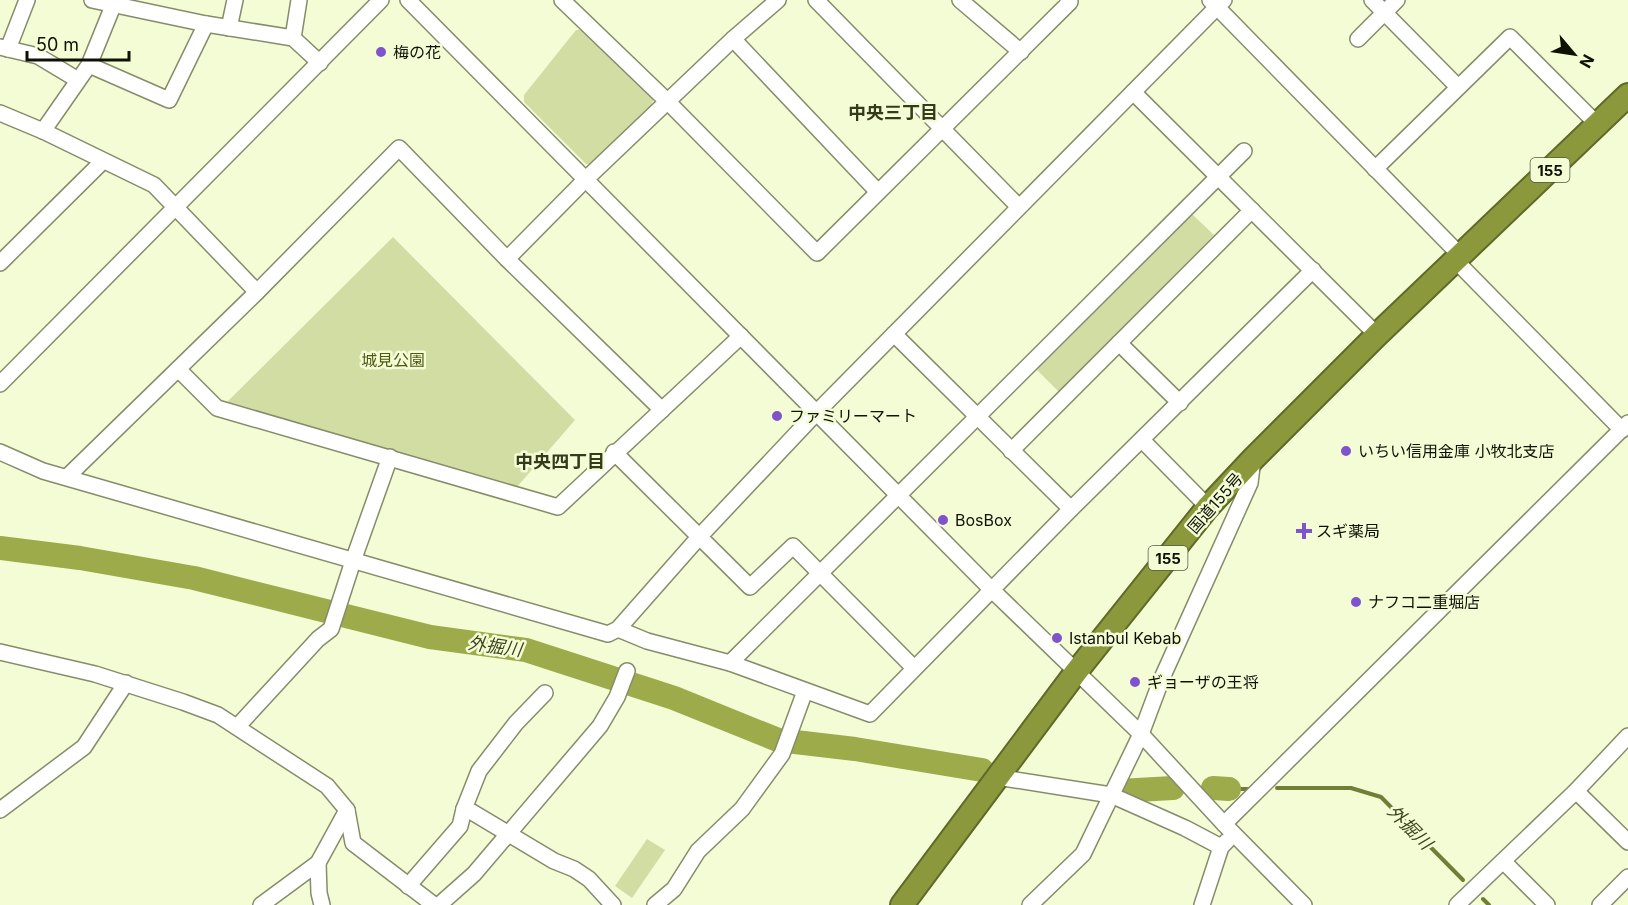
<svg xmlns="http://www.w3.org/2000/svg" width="1628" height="905" viewBox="0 0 1628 905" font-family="Inter,'Noto Sans JP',sans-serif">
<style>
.green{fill:#d2dda4}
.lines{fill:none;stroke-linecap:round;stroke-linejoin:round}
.stream{stroke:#727d36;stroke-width:4}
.river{stroke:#9dab4b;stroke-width:24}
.minor-casing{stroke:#868c6a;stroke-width:18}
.highway-casing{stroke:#606929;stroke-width:26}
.minor{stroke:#fff;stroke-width:15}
.highway{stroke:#8b983c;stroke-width:22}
.poi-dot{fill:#7e53cc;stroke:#f4fcd6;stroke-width:2}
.labels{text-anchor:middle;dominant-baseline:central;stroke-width:5;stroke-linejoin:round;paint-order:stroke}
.shield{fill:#f4fcd6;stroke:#545844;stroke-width:1.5}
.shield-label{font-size:15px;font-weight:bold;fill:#0f1105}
.poi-label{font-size:16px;fill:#0f1105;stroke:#f4fcd6;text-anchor:start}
.park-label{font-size:16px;fill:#505913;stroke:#f4fcd6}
.street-label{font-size:16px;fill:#0f1105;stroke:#f4fcd6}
.neighbourhood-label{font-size:18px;font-weight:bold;fill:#353a1b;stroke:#f4fcd6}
.water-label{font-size:18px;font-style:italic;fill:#3f451d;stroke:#f4fcd6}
</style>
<rect width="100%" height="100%" fill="#f4fcd6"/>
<g class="green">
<polygon points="582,29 653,99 652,105 593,164 586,164 524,102 524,95 576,30"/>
<polygon points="1191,213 1214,235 1059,392 1036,369"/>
<polygon points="393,237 575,420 517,487 226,403"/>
<polygon points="647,839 665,850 632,898 615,886"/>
</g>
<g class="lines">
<g class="stream">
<polyline points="1277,788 1351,788 1381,797 1463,880"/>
<polyline points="1229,789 1249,789"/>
<polyline points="1483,899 1489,905"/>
</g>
<g class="river">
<polyline points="0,548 80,558 194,578 430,637 526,650 674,698 778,740 855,749 982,770"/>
<polyline points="1213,788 1229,789"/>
<polyline points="1119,791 1173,788"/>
</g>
<g class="minor-casing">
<g id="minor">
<polyline points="92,0 206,24 293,38 320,63"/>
<polyline points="408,0 992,590 1141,734 1224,824 1304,905"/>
<polyline points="562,0 668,102 817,253 1070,2 1068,0"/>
<polyline points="816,0 1019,207"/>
<polyline points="960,0 1021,52"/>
<polyline points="1210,0 1460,255"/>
<polyline points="1372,0 1458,87"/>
<polyline points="229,28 235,0"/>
<polyline points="293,38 299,0"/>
<polyline points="733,39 878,192"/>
<polyline points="1358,39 1397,0"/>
<polyline points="0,47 38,56 78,80"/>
<polyline points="8,49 27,0"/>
<polyline points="89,65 169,100 206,24"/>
<polyline points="1133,92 1377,335"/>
<polyline points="0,113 43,131 154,185 257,292"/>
<polyline points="43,131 89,65 113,6"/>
<polyline points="1375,169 1510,37 1598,125"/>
<polyline points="507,259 585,180 733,39 778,0"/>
<polyline points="1455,260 1622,430"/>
<polyline points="0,263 103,161"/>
<polyline points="894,334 1071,509"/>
<polyline points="1119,343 1180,403"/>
<polyline points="178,369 217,408 558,507 741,336"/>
<polyline points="0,384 381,0"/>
<polyline points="1142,440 1208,507"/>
<polyline points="1011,451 1252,210"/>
<polyline points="0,452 43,471 608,634 618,629 700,536 816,413 1224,0"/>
<polyline points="614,452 750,587 793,546 914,668"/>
<polyline points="67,477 257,292 399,148 507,259 662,410"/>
<polyline points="618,629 647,641 730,663 870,714 1071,509 1313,270"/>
<polyline points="0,652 95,674 183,702 218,715 327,786 347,810 353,843 434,905"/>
<polyline points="730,663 1244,151"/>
<polyline points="237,727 318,639 331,629 353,561 390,457"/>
<polyline points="997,777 1111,795 1185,828 1221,847"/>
<polyline points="1576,791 1628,842"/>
<polyline points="464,809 472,812 554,861 574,869 589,879 613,905"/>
<polyline points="0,810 84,747 126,683"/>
<polyline points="1224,824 1628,423"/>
<polyline points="1503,861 1547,905"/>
<polyline points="318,863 319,893 322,905"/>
<polyline points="408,886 460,826 464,809 479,771 516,723 545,693"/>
<polyline points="261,905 318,863 347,810"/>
<polyline points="439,905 474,874 600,726 617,697 627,671"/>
<polyline points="655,905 674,889 698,851 742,809 782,754 805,691"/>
<polyline points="1030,905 1083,854 1141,734 1162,678 1250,483 1253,459"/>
<polyline points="1202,905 1221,847 1227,841"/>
<polyline points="1457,905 1576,791 1628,736"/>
<polyline points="1600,905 1628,877"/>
</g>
</g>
<g class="highway-casing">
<polyline id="highway" points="902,905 1076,672 1208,507 1253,459 1377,335 1628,95"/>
</g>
<use href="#minor" class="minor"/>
<use href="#highway" class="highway"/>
</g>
<g class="poi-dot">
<circle cx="381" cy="52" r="6"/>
<circle cx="777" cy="416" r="6"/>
<circle cx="1346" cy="451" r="6"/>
<circle cx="943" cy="520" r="6"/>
<path d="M1301 522h6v6h6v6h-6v6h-6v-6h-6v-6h6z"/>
<circle cx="1356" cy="602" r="6"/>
<circle cx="1057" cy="638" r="6"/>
<circle cx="1135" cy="682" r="6"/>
</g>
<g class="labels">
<g class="shield">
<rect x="1530.5" y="158" width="39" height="24" rx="4.5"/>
<rect x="1148.5" y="546" width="39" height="24" rx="4.5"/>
</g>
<g class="shield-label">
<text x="1550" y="170">155</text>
<text x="1168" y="558">155</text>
</g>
<g class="poi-label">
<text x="393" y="52">梅の花</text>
<text x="789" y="416">ファミリーマート</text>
<text x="1358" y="451">いちい信用金庫 小牧北支店</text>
<text x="955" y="520">BosBox</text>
<text x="1316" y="531">スギ薬局</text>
<text x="1368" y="602">ナフコ二重堀店</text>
<text x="1069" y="638">Istanbul Kebab</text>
<text x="1147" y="682">ギョーザの王将</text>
</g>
<g class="park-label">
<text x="393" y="360">城見公園</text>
</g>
<g class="street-label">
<text transform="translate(1215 503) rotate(-49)">国道155号</text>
</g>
<g class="neighbourhood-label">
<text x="893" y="112">中央三丁目</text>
<text x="560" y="461">中央四丁目</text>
</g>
<g class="water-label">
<text transform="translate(495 646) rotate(8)">外掘川</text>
<text transform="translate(1410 827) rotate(45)">外掘川</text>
</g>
</g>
<g transform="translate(1574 54) rotate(119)" stroke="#f4fcd6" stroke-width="4.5" paint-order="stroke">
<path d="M0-4.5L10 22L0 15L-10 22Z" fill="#0f1105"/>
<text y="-9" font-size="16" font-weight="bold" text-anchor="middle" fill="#0f1105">N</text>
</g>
<path d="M27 51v9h102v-9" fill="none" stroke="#0f1105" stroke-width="3"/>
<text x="36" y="51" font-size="18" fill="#0f1105" stroke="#f4fcd6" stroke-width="4.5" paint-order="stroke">50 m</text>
</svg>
